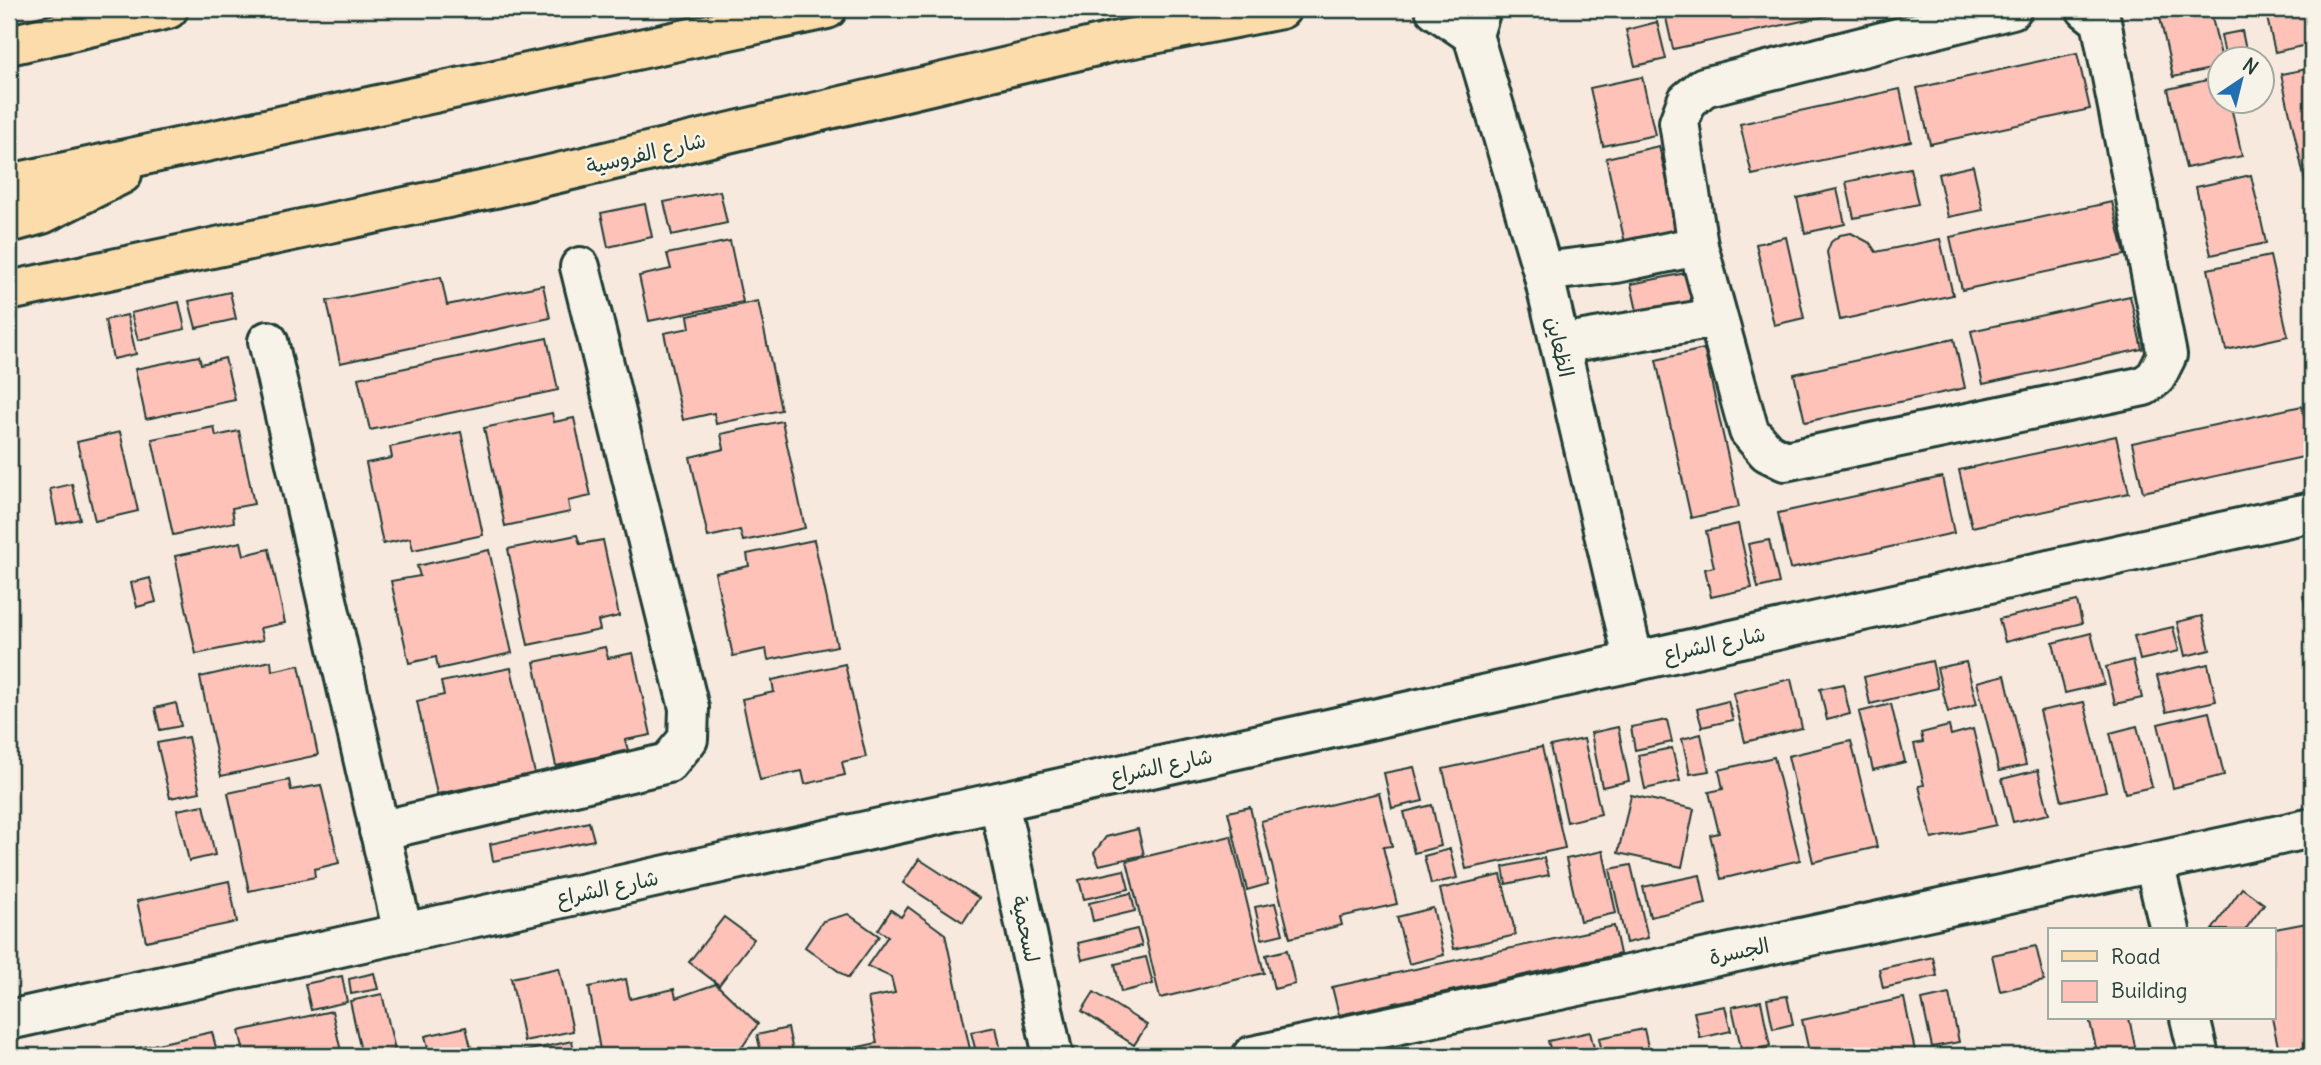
<svg xmlns="http://www.w3.org/2000/svg" width="2321" height="1065" viewBox="0 0 2321 1065" font-family="Delius,'Playpen Sans Arabic',sans-serif">
<style>
.building{fill:#fec2b9;stroke:#1f3d34;stroke-width:2}
.lines{fill:none;stroke-linecap:round;stroke-linejoin:round}
.minor-casing{stroke:#1f3d34;stroke-width:44}
.major-casing{stroke:#1f3d34;stroke-width:44}
.highway-casing{stroke:#1f3d34;stroke-width:44}
.minor{stroke:#f7f3e8;stroke-width:38}
.major{stroke:#fddcac;stroke-width:38}
.highway{stroke:#fddcac;stroke-width:38}
.labels{text-anchor:middle;dominant-baseline:central;stroke-width:5;stroke-linejoin:round;paint-order:stroke}
.street-label{font-size:21px;fill:#1f3d34;stroke:#f7f3e8}
</style>
<rect width="100%" height="100%" fill="#f8e9df"/>
<filter id="ink" filterUnits="userSpaceOnUse"><feTurbulence type="fractalNoise" baseFrequency=".0143" numOctaves="2"/><feDisplacementMap in="SourceGraphic" scale="14" xChannelSelector="R" yChannelSelector="G"/><feConvolveMatrix kernelMatrix="1 2 1 2 8 2 1 2 1" color-interpolation-filters="sRGB"/></filter>
<g filter="url(#ink)">
<g class="building">
<polygon points="1664,9 1828,9 1830,15 1673,49"/>
<polygon points="2181,9 2210,9 2222,60 2220,67 2173,77 2159,13"/>
<polygon points="2265,9 2312,9 2312,44 2275,52"/>
<polygon points="1657,22 1666,59 1635,66 1626,30"/>
<polygon points="2242,31 2248,60 2226,60 2221,35"/>
<polygon points="2077,53 2090,109 1930,144 1917,88"/>
<polygon points="2312,68 2312,212 2281,74"/>
<polygon points="1642,77 1655,135 1603,146 1590,88"/>
<polygon points="2220,77 2220,102 2230,102 2242,156 2186,168 2168,89"/>
<polygon points="1900,89 1911,141 1752,175 1740,124"/>
<polygon points="1659,146 1678,231 1625,243 1606,158"/>
<polygon points="1973,166 1983,210 1948,217 1938,174"/>
<polygon points="1910,168 1918,204 1854,218 1846,182"/>
<polygon points="2251,175 2266,243 2211,255 2196,187"/>
<polygon points="1837,189 1845,224 1805,233 1797,198"/>
<polygon points="720,191 727,223 672,235 664,202"/>
<polygon points="2112,202 2125,255 1962,290 1950,237"/>
<polygon points="645,204 652,237 608,247 601,213"/>
<polygon points="1851,233 1870,243 1876,252 1940,239 1953,295 1840,320 1827,252 1831,242 1840,235"/>
<polygon points="1786,237 1804,318 1774,325 1756,244"/>
<polygon points="730,241 743,302 649,321 639,276 671,269 667,254"/>
<polygon points="2270,256 2288,336 2226,350 2208,269"/>
<polygon points="1691,272 1700,307 1639,320 1631,284"/>
<polygon points="441,277 447,305 543,285 550,318 340,363 327,301"/>
<polygon points="230,292 236,319 196,328 189,301"/>
<polygon points="2130,296 2142,349 1983,384 1971,331"/>
<polygon points="758,301 781,410 716,424 714,413 683,420 664,333 690,328 688,316"/>
<polygon points="179,302 185,329 138,340 131,313"/>
<polygon points="127,315 136,354 113,359 105,320"/>
<polygon points="547,338 558,390 370,430 358,378"/>
<polygon points="1954,339 1965,388 1805,422 1794,374"/>
<polygon points="1704,349 1739,507 1691,518 1656,360"/>
<polygon points="199,356 201,364 225,358 235,400 146,419 135,369"/>
<polygon points="2302,406 2312,455 2143,492 2132,443"/>
<polygon points="552,413 554,422 574,418 591,496 568,501 570,512 505,526 484,428"/>
<polygon points="782,421 805,528 743,541 740,530 708,537 690,457 724,449 721,434"/>
<polygon points="214,427 216,436 239,431 254,504 232,508 234,522 173,535 152,439"/>
<polygon points="120,432 138,511 95,521 77,442"/>
<polygon points="461,432 483,535 413,550 410,538 383,544 366,463 392,458 390,447"/>
<polygon points="2116,436 2129,493 1972,527 1959,470"/>
<polygon points="1942,477 1954,533 1790,569 1778,513"/>
<polygon points="72,484 80,519 57,524 50,489"/>
<polygon points="1738,524 1752,588 1711,597 1705,569 1714,567 1706,531"/>
<polygon points="577,535 580,544 603,540 619,616 598,621 600,630 528,645 508,549"/>
<polygon points="814,540 837,646 768,660 766,649 733,656 715,573 749,566 747,554"/>
<polygon points="1769,540 1779,583 1758,588 1748,544"/>
<polygon points="241,542 244,555 269,549 285,623 260,628 263,640 196,654 175,556"/>
<polygon points="489,550 512,653 438,669 436,657 409,663 391,581 420,576 417,566"/>
<polygon points="150,578 156,602 137,607 131,583"/>
<polygon points="2312,594 2312,633 2303,596"/>
<polygon points="2077,601 2082,623 2005,642 1999,619"/>
<polygon points="2202,616 2210,650 2185,656 2177,622"/>
<polygon points="2173,627 2179,651 2140,660 2134,636"/>
<polygon points="2091,633 2104,684 2065,693 2053,643"/>
<polygon points="605,647 608,658 633,653 651,735 625,740 628,750 556,766 534,662"/>
<polygon points="2133,660 2142,698 2115,704 2106,667"/>
<polygon points="271,661 272,671 299,665 318,755 221,776 200,677"/>
<polygon points="1932,661 1938,688 1870,704 1864,677"/>
<polygon points="1966,662 1977,704 1948,712 1937,668"/>
<polygon points="845,664 866,757 842,762 845,775 805,784 802,771 760,780 742,699 774,692 772,680"/>
<polygon points="2208,664 2216,701 2166,712 2157,676"/>
<polygon points="511,668 535,774 437,794 417,701 444,695 441,682"/>
<polygon points="2005,675 2026,765 1999,771 1977,682"/>
<polygon points="1791,679 1802,728 1745,742 1733,693"/>
<polygon points="1843,684 1850,714 1827,720 1820,689"/>
<polygon points="1728,701 1733,720 1702,727 1697,709"/>
<polygon points="2084,702 2106,791 2062,801 2040,711"/>
<polygon points="176,703 181,726 160,730 155,708"/>
<polygon points="1891,704 1905,762 1873,770 1859,712"/>
<polygon points="2209,712 2224,775 2173,788 2158,724"/>
<polygon points="1667,720 1672,742 1635,750 1631,727"/>
<polygon points="1949,726 1951,735 1973,729 1996,825 1932,839 1919,786 1924,785 1914,744 1923,742 1921,733"/>
<polygon points="2137,726 2152,787 2125,793 2110,733"/>
<polygon points="1618,727 1629,781 1602,787 1591,733"/>
<polygon points="1701,734 1709,771 1690,774 1682,739"/>
<polygon points="188,737 200,792 170,798 157,743"/>
<polygon points="1584,739 1601,814 1567,822 1550,746"/>
<polygon points="1851,741 1877,847 1813,862 1788,756"/>
<polygon points="1542,747 1565,848 1466,869 1443,769"/>
<polygon points="1672,748 1680,781 1645,789 1638,755"/>
<polygon points="1774,757 1800,860 1721,879 1710,835 1719,833 1709,792 1723,789 1719,770"/>
<polygon points="1414,767 1423,801 1392,808 1384,773"/>
<polygon points="2038,770 2049,814 2013,822 2002,779"/>
<polygon points="289,780 291,790 321,785 339,863 314,869 315,877 249,891 228,793"/>
<polygon points="1379,793 1392,846 1383,847 1397,904 1340,917 1342,925 1290,938 1261,821"/>
<polygon points="1631,795 1694,809 1682,867 1618,853"/>
<polygon points="204,805 215,855 189,861 177,810"/>
<polygon points="1432,805 1441,846 1414,853 1404,812"/>
<polygon points="1250,807 1268,884 1247,890 1228,812"/>
<polygon points="589,822 594,840 493,861 490,844"/>
<polygon points="1138,829 1144,855 1099,865 1094,853 1106,837"/>
<polygon points="1231,836 1264,973 1160,998 1127,861"/>
<polygon points="1450,849 1457,878 1431,884 1424,856"/>
<polygon points="1603,851 1616,913 1580,921 1566,859"/>
<polygon points="1544,858 1549,875 1506,884 1503,867"/>
<polygon points="919,859 979,898 963,922 903,883"/>
<polygon points="1631,865 1648,938 1626,943 1610,869"/>
<polygon points="1124,870 1129,889 1084,899 1079,880"/>
<polygon points="1501,875 1516,935 1454,949 1440,889"/>
<polygon points="1700,875 1706,904 1650,917 1643,887"/>
<polygon points="229,881 237,922 146,941 137,901"/>
<polygon points="2242,888 2264,904 2245,930 2212,930"/>
<polygon points="1131,893 1135,911 1093,921 1089,903"/>
<polygon points="1275,903 1283,934 1262,939 1255,907"/>
<polygon points="908,907 945,934 971,1054 856,1056 854,1048 877,1043 868,998 895,993 891,977 867,966 888,936 878,930 891,910 901,917"/>
<polygon points="1433,908 1444,955 1409,964 1397,917"/>
<polygon points="848,914 879,936 848,978 805,947 823,921"/>
<polygon points="724,917 754,939 719,985 689,962"/>
<polygon points="2312,922 2312,1056 2280,1056 2272,1018 2274,930 2270,930"/>
<polygon points="1614,926 1620,954 1339,1015 1332,987"/>
<polygon points="1137,929 1142,946 1082,960 1078,943"/>
<polygon points="2036,946 2044,981 2000,991 1992,955"/>
<polygon points="1287,950 1295,984 1274,989 1266,955"/>
<polygon points="1146,957 1153,984 1121,992 1115,964"/>
<polygon points="1933,957 1937,976 1883,988 1879,969"/>
<polygon points="559,968 573,1031 524,1041 511,978"/>
<polygon points="374,973 378,989 351,994 349,979"/>
<polygon points="342,976 347,1002 311,1010 305,984"/>
<polygon points="626,979 630,999 674,989 676,998 716,984 758,1024 736,1056 601,1056 589,987"/>
<polygon points="1094,992 1147,1025 1134,1045 1082,1011"/>
<polygon points="382,994 395,1050 362,1056 350,1001"/>
<polygon points="1949,994 1959,1042 1932,1047 1922,1000"/>
<polygon points="1787,996 1793,1024 1773,1029 1767,999"/>
<polygon points="1904,998 1916,1056 1810,1056 1802,1020"/>
<polygon points="1761,1001 1770,1046 1742,1052 1732,1007"/>
<polygon points="1725,1006 1731,1031 1700,1038 1694,1012"/>
<polygon points="332,1011 342,1056 245,1056 239,1031"/>
<polygon points="2089,1018 2129,1018 2137,1056 2098,1056"/>
<polygon points="466,1027 473,1056 430,1056 425,1036"/>
<polygon points="996,1027 1002,1056 977,1056 971,1032"/>
<polygon points="788,1028 794,1056 762,1056 757,1035"/>
<polygon points="1644,1029 1650,1056 1603,1056 1599,1038"/>
<polygon points="212,1032 218,1056 132,1056 130,1050"/>
<polygon points="1590,1032 1596,1056 1552,1056 1548,1041"/>
<polygon points="572,1041 575,1056 502,1056"/>
<polygon points="1537,1049 1539,1056 1502,1056"/>
</g>
<g class="lines">
<g class="minor-casing">
<g id="minor">
<polyline points="1435,9 1473,35"/>
<polyline points="1481,9 1473,35 1543,272 1634,662"/>
<polyline points="2012,9 1704,87 1687,101 1679,122 1698,246 1749,431 1767,452 1785,461 2144,386 2156,377 2167,355 2101,21 2086,9"/>
<polyline points="1543,272 1616,263 1698,246"/>
<polyline points="268,341 403,933"/>
<polyline points="1560,344 1715,318"/>
<polyline points="999,802 1053,1056"/>
<polyline points="379,831 668,763 688,739 689,708 580,267"/>
<polyline points="2154,863 2170,930"/>
<polyline points="2190,1018 2199,1056"/>
<polyline points="9,1020 2312,512"/>
<polyline points="1252,1056 2312,828"/>
</g>
</g>
<g class="major-casing">
<polyline id="major" points="9,291 495,188 1113,42 1281,9"/>
</g>
<g class="highway-casing">
<g id="highway">
<polyline points="9,45 168,9"/>
<polyline points="9,184 827,9"/>
<polyline points="9,223 42,214 122,174"/>
</g>
</g>
<use href="#minor" class="minor"/>
<use href="#major" class="major"/>
<use href="#highway" class="highway"/>
</g>
</g>
<g class="labels">
<g class="street-label">
<text transform="translate(646 153) rotate(-13)">شارع الفروسية</text>
<text transform="translate(1560 347) rotate(77)">الظعاين</text>
<text transform="translate(1714 644) rotate(-12)">شارع الشراع</text>
<text transform="translate(1161 766) rotate(-12)">شارع الشراع</text>
<text transform="translate(607 888) rotate(-12)">شارع الشراع</text>
<text transform="translate(1026 929) rotate(78)">لسحمية</text>
<text transform="translate(1739 951) rotate(-12)">الجسرة</text>
</g>
</g>
<rect width="2321" height="1065" fill="none" stroke="#f7f3e8" stroke-width="35"/>
<rect x="18" y="18" width="2286" height="1030" fill="none" stroke="#1f3d34" stroke-width="2.5" filter="url(#ink)"/>
<rect x="2048" y="928" width="228" height="91" fill="#f7f3e8" stroke="#a1aaa0" stroke-width="2"/>
<rect x="2062" y="951" width="35" height="10" fill="#fddcac" stroke="#a1aaa0" stroke-width="2"/>
<text x="2111" y="964" font-size="21" fill="#1f3d34">Road</text>
<rect x="2062" y="981" width="35" height="21" fill="#fec2b9" stroke="#a1aaa0" stroke-width="2"/>
<text x="2111" y="998" font-size="21" fill="#1f3d34">Building</text>
<g transform="translate(2241 80) rotate(35)"><circle r="33" fill="#f7f3e8" stroke="#a1aaa0" stroke-width="2"/>
<path d="M0-5L12 26L0 18L-12 26Z" fill="#1f6fb2"/>
<text y="-10" font-size="19" font-weight="bold" text-anchor="middle" fill="#1f3d34">N</text>
</g>
</svg>
